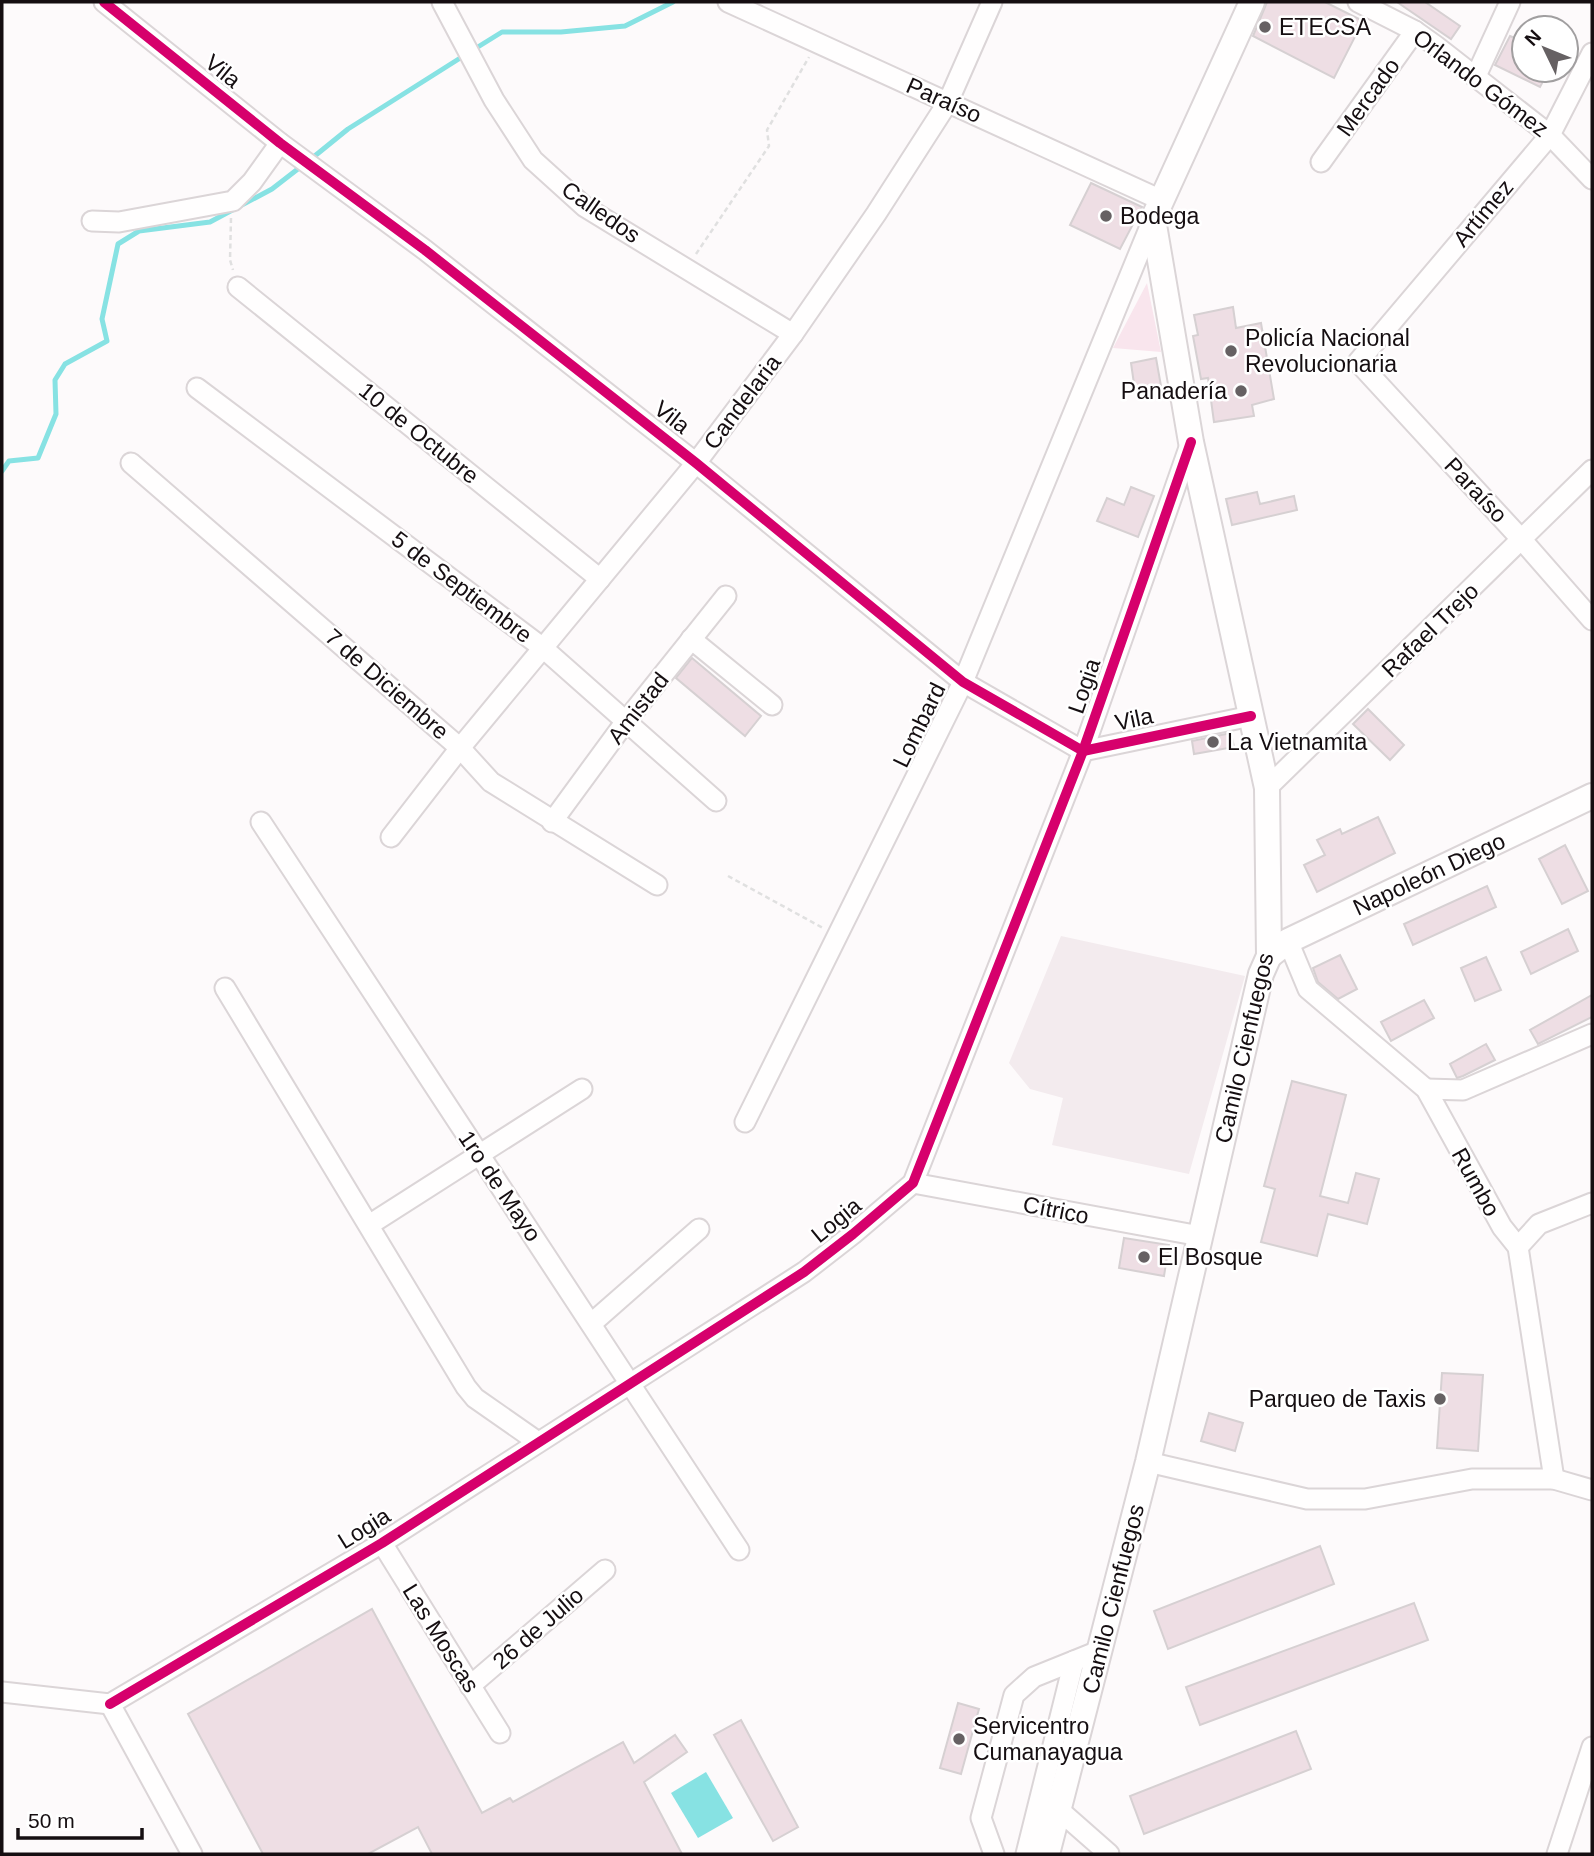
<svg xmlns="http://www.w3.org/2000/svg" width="1594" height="1856" viewBox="0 0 1594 1856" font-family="Arial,sans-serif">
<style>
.built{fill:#f3ebee}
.green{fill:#f9e5ed}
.water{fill:#87e2e3}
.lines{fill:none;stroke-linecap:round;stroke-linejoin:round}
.stream{stroke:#87e2e3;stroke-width:5}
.building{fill:#eedee4;stroke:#d6d0d2;stroke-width:2}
.minor-casing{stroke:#dbd5d7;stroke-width:23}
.major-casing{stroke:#dbd5d7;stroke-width:28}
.path{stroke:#e0e0e0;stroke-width:2.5;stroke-dasharray:5 3.5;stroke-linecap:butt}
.minor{stroke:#fffefe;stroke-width:19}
.major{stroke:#fffefe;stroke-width:24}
.cycleway-casing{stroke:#fff;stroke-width:15}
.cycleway{stroke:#d6006c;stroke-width:10}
.poi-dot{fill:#666163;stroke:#fff;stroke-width:2.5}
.labels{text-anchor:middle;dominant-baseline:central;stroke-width:5;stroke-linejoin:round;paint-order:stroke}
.poi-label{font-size:23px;fill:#150e11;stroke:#fff;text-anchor:start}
.street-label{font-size:23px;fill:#150e11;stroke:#fff}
</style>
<rect width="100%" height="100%" fill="#fdfafb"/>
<polygon class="built" points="1061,936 1245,976 1189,1174 1052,1145 1063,1098 1030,1089 1009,1063"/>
<polygon class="green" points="1147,283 1161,352 1113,348"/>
<polygon class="water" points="706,1772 733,1818 698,1838 671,1793"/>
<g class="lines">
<g class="stream">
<polyline points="473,50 502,32 561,32 625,26 673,2"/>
<polyline points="311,159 348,129 465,55"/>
<polyline points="2,471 9,461 38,458 56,414 55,380 65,364 107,341 102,319 118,244 139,231 210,222 272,189 303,165"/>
</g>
</g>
<g class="building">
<polygon points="1267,2 1325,2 1363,21 1334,78 1253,36"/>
<polygon points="1397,2 1425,2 1460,26 1451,39"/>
<polygon points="1510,36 1524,42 1524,70 1549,70 1540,87 1495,65"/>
<polygon points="1091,183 1142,207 1120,249 1070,225"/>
<polygon points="1233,307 1236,328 1261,323 1274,399 1252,405 1254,416 1214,422 1208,378 1201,379 1193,336 1198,335 1194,315"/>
<polygon points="1156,358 1161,386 1135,391 1131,363"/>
<polygon points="1131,487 1154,496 1138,537 1097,521 1107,498 1124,505"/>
<polygon points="1257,492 1260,504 1294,496 1297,510 1232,525 1226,499"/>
<polygon points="692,658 761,716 745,736 676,678"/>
<polygon points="1368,709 1404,745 1390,760 1353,724"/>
<polygon points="1231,733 1234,747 1194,754 1192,741"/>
<polygon points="1378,817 1395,853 1317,892 1304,865 1325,855 1317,840 1340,829 1342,834"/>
<polygon points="1565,845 1588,891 1562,904 1539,859"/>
<polygon points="1487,886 1496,907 1413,945 1404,924"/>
<polygon points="1568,929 1578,951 1531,974 1521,952"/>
<polygon points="1340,955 1357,989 1338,999 1318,982 1313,968"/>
<polygon points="1486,957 1501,990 1475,1001 1461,968"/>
<polygon points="1592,995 1592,1017 1538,1044 1530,1030"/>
<polygon points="1424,1000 1434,1018 1391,1041 1381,1022"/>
<polygon points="1486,1044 1495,1060 1463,1076 1457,1078 1450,1064"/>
<polygon points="1292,1081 1346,1095 1320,1196 1348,1203 1356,1173 1379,1179 1367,1224 1328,1214 1317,1256 1261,1242 1275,1189 1264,1186"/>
<polygon points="1124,1238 1169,1245 1164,1276 1119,1268"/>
<polygon points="1442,1373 1483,1375 1478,1451 1437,1448"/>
<polygon points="1209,1413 1243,1423 1235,1451 1201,1441"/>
<polygon points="1320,1546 1334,1584 1168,1649 1154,1611"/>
<polygon points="1414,1603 1428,1640 1200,1725 1186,1687"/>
<polygon points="372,1609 482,1813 510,1798 513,1802 623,1742 634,1763 675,1735 687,1752 644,1782 682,1854 432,1854 418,1827 368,1854 263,1854 188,1714"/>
<polygon points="958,1703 979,1709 961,1774 940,1768"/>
<polygon points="741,1720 798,1827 773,1841 714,1735"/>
<polygon points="1296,1731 1311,1769 1144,1834 1130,1796"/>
</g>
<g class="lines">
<g class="minor-casing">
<g id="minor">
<polyline points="104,2 280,143 425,250 696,463 963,682 1083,751 1251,716"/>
<polyline points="442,2 494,100 533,160 585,207 793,334"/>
<polyline points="728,2 1161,200"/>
<polyline points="1358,2 1415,31 1436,46 1550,135 1592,179"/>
<polyline points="1592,53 1550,135 1358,362 1522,540 1592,620"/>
<polyline points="1476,76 1510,2"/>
<polyline points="1321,162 1415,31"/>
<polyline points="92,221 119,222 233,201 252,182 280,143"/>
<polyline points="238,287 600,579"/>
<polyline points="197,388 543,648 716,801"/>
<polyline points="131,463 460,748 491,782 657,885"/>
<polyline points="691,639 772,705"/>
<polyline points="1267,788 1592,470"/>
<path d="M261,822c158,243 319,485 478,728"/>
<polyline points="552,822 626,721 726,596"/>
<polyline points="391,837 460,748 696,463 793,334 876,214 948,102 992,2"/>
<polyline points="1288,941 1308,989 1426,1089 1502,1227 1518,1247 1554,1479"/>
<polyline points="225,988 466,1387 475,1398 538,1442"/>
<polyline points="1426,1089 1463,1090 1592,1034"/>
<polyline points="745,1122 963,682 1153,219"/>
<polyline points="913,1183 1200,1236"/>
<polyline points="369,1225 582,1089"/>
<polyline points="1518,1247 1539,1224 1592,1203"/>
<polyline points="592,1323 699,1229"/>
<polyline points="1148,1462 1307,1499 1365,1499 1472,1479 1554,1479 1592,1490"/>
<polyline points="382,1543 500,1733"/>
<polyline points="470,1686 605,1570"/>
<polyline points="2,1692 110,1704"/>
<polyline points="110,1704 382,1543 804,1272 853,1234 913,1183 1083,751 1191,442"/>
<polyline points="110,1704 192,1854"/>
<polyline points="1059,1810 1109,1854"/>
<polyline points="994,1854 981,1818 1014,1695 1034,1677 1101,1650"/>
<polyline points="1026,1854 1074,1661"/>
<polyline points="1557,1854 1592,1747"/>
</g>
</g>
<g class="major-casing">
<g id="major">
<polyline points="1269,956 1288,941 1592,796"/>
<polyline points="1047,1854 1148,1462 1261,974 1269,956 1267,788 1191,442 1153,219 1252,2"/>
</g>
</g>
<g class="path">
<polyline points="231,218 230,260 233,270"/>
<polyline points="696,254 769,146 767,130 809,57"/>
<polyline points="728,876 823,928"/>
</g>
<use href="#minor" class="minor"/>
<use href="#major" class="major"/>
<g class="cycleway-casing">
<g id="cycleway">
<polyline points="104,2 280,143 425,250 696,463 963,682 1083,751 1251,716"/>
<polyline points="110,1704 382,1543 804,1272 853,1234 913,1183 1083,751 1191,442"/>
</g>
</g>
<use href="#cycleway" class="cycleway"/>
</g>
<g class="poi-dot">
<circle cx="1265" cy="27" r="7"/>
<circle cx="1106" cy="216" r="7"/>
<circle cx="1231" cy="351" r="7"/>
<circle cx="1241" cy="391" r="7"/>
<circle cx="1213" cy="742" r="7"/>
<circle cx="1144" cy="1257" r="7"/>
<circle cx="1440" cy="1399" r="7"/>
<circle cx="959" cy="1739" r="7"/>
</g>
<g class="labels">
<g class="poi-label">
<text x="1279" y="27">ETECSA</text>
<text x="1120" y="216">Bodega</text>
<text x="1245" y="338">Policía Nacional<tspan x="1245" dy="26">Revolucionaria</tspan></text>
<text x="1227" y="391" text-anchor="end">Panadería</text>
<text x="1227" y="742">La Vietnamita</text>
<text x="1158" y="1257">El Bosque</text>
<text x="1426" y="1399" text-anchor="end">Parqueo de Taxis</text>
<text x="973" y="1726">Servicentro<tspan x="973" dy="26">Cumanayagua</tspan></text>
</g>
<g class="street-label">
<text transform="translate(223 71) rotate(39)">Vila</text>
<text transform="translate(1481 83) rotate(37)">Orlando Gómez</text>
<text transform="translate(1368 97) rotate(-54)">Mercado</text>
<text transform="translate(944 100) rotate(24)">Paraíso</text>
<text transform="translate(601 212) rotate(35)">Calledos</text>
<text transform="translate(1483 213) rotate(-50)">Artímez</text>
<text transform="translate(742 402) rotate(-53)">Candelaria</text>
<text transform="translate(672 417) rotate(38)">Vila</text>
<text transform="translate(419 433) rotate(39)">10 de Octubre</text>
<text transform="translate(1476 490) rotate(47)">Paraíso</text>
<text transform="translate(462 587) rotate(37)">5 de Septiembre</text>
<text transform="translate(1430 630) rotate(-44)">Rafael Trejo</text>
<text transform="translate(387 684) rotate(41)">7 de Diciembre</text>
<text transform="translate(1084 686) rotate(-71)">Logia</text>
<text transform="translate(638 708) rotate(-52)">Amistad</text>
<text transform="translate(1134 719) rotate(-12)">Vila</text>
<text transform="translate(919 725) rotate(-64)">Lombard</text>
<text transform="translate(1429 874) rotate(-25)">Napoleón Diego</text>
<text transform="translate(1244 1048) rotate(-77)">Camilo Cienfuegos</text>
<text transform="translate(1476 1182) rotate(61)">Rumbo</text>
<text transform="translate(500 1186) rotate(56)">1ro de Mayo</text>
<text transform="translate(1056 1210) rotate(11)">Cítrico</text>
<text transform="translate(836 1220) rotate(-39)">Logia</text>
<text transform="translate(364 1528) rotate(-32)">Logia</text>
<text transform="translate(1113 1599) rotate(-76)">Camilo Cienfuegos</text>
<text transform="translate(538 1628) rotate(-41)">26 de Julio</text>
<text transform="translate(441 1638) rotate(58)">Las Moscas</text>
</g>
</g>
<rect width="1594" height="1856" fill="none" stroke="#150e11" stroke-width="7"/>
<g transform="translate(1545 49) rotate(313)"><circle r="33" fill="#ffffff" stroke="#a19fa0" stroke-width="2"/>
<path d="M0-5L12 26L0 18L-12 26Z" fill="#666163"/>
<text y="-10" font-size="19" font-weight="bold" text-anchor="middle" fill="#150e11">N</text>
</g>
<path d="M18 1828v10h124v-10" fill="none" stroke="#150e11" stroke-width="3.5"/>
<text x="28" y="1828" font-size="21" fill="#150e11" stroke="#ffffff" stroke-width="5" paint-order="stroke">50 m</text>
</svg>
